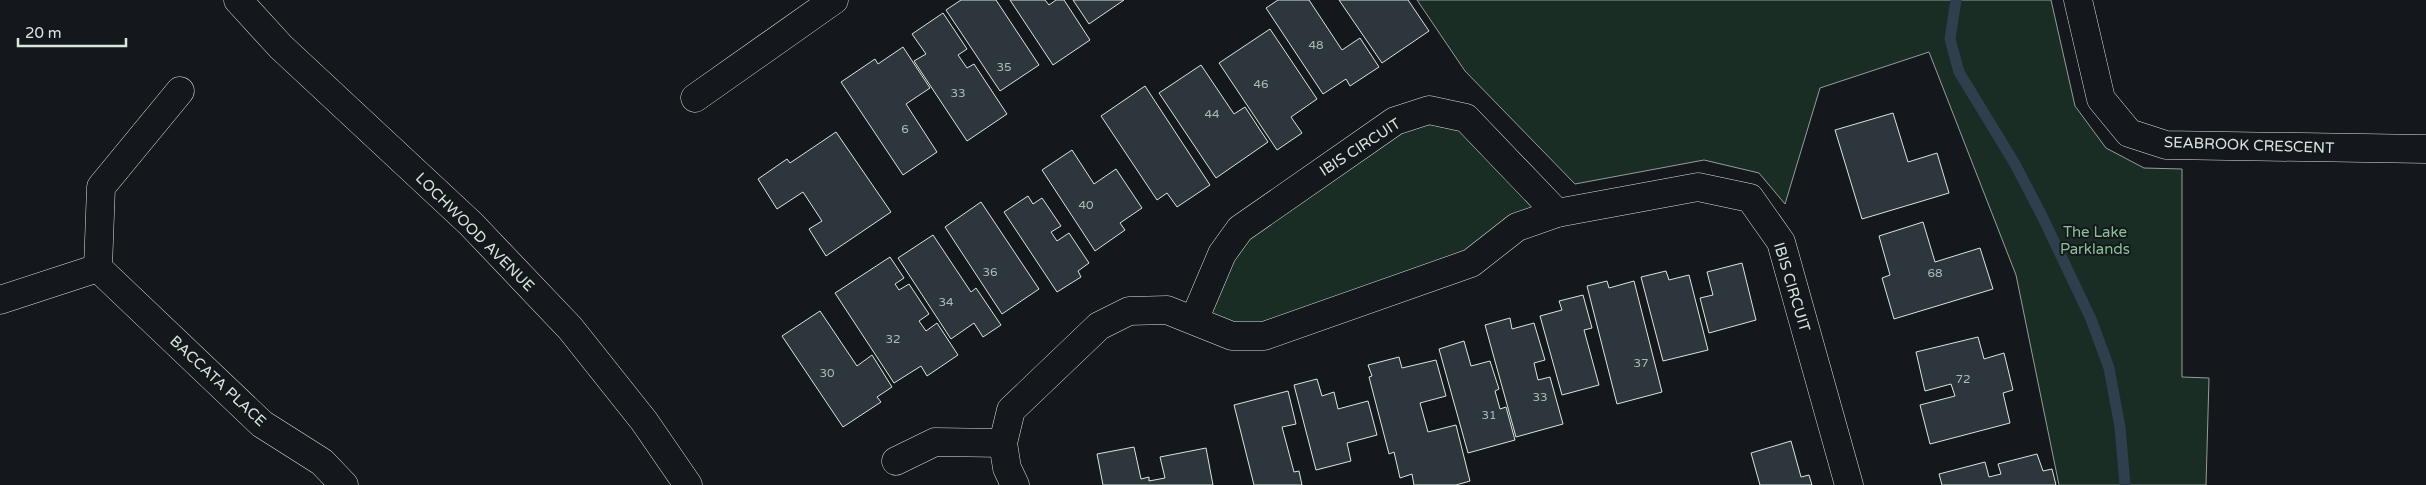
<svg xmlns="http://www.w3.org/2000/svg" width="2426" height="485" viewBox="0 0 2426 485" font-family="'Varela Round',sans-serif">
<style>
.green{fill:#1a2d24;stroke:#939e99}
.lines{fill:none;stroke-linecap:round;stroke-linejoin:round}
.stream{stroke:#2f3f4d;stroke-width:11}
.building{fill:#2c363c;stroke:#d8e6dc}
.street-casing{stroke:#d8e6dc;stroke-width:29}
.secondary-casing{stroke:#d8e6dc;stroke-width:29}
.street{stroke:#14181c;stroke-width:28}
.secondary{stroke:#14181c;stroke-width:28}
.labels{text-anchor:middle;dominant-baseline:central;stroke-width:4;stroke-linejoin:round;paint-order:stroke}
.number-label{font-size:12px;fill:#adbab4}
.street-label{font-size:15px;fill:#d8e6dc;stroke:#14181c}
.park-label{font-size:15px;fill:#8ac095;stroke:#14181c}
</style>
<rect width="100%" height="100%" fill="#14181c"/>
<g class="green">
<polygon points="1417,0 2051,0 2075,106 2106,148 2144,168 2182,169 2182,377 2209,378 2206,485 2059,485 2016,275 1929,52 1820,88 1785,204 1759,173 1704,160 1575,184 1465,71"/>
<polygon points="1466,118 1557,213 1471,263 1264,336 1194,320 1222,254 1395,121"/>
</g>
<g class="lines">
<polyline class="stream" points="1956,0 1950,39 1959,72 2015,164 2043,218 2091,319 2109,368 2120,427 2125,485"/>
</g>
<g class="building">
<polygon points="961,0 996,0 1039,65 1000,91 946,10"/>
<polygon points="1010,0 1045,0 1049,5 1056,0 1064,0 1090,40 1053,65"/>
<polygon points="1073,0 1124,0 1089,24"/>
<polygon points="1278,0 1309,0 1342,50 1360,38 1379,67 1350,86 1346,79 1323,94 1266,8"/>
<polygon points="1339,0 1408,0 1429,31 1382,63"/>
<polygon points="943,13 967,49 958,55 967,68 974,64 1007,114 967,141 914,61 926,54 912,34"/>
<polygon points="1270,29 1317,99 1291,117 1302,133 1277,150 1219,63"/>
<polygon points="903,47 930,88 906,104 937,152 903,175 841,82 875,59 878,64"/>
<polygon points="1201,65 1234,114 1245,107 1268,142 1216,178 1159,93"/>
<polygon points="1145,86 1210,185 1177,207 1167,193 1157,200 1101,116"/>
<polygon points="1893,113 1908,162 1937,153 1949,193 1862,219 1835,130"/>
<polygon points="836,132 891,212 826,256 809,229 822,221 803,192 777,209 758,179 787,159 790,163"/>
<polygon points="1072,150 1094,184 1116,169 1142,208 1120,223 1125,230 1095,251 1042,170"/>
<polygon points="1028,196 1033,204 1042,198 1061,226 1051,232 1057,241 1069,233 1089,263 1078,271 1081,277 1057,292 1004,212"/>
<polygon points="981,202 1039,289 1002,314 945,227"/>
<polygon points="1923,222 1935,262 1980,248 1993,289 1894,319 1882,278 1890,275 1879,236"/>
<polygon points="933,235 971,292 976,288 1001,325 983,337 974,323 951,339 898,258"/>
<polygon points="890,257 904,278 895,284 899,290 909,284 929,314 919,321 926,331 937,323 958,355 927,376 921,366 894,383 835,293"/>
<polygon points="1742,263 1756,320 1709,333 1700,298 1713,295 1707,272"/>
<polygon points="1666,271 1669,280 1689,275 1708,350 1663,361 1641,277"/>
<polygon points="1607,281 1609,288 1634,281 1662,392 1617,404 1587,286"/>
<polygon points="1583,295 1592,328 1584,330 1599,385 1562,395 1540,316 1562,310 1559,301"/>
<polygon points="820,311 857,366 872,355 892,387 877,397 881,402 843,427 782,336"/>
<polygon points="1510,318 1512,329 1534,323 1545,360 1534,363 1538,380 1550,377 1563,424 1516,437 1485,325"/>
<polygon points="1978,337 1984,359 2004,353 2013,390 2003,393 2010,423 1930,444 1920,405 1955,396 1951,384 1925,391 1916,352"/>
<polygon points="1464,341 1471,366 1490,361 1499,389 1495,391 1500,409 1506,407 1515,440 1468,453 1439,349"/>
<polygon points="1399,357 1402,368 1436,360 1446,396 1420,403 1428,432 1456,425 1470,481 1456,485 1414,485 1412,474 1400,478 1394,452 1389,454 1369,377 1372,376 1368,365"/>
<polygon points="1317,379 1322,396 1334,392 1338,409 1368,401 1377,435 1347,443 1351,461 1316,470 1294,385"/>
<polygon points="1288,391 1296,424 1282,427 1294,472 1299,471 1302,485 1254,485 1234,405"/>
<polygon points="1791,441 1801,477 1809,475 1812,485 1760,485 1751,453"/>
<polygon points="1134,447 1141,479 1149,477 1149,481 1165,478 1160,457 1206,448 1213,485 1103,485 1097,454"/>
<polygon points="2037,454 2043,471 2052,469 2056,485 1942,485 1939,474 1985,462 1989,477 2001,474 1998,464"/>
</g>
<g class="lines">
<g class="street-casing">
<g id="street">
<polyline points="2078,0 2101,99 2129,133 2166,145 2426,149"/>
<polyline points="180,91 101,187 98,268 262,424 322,462 344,485"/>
<polyline points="695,98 834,0"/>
<polyline points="0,300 98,268"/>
<polyline points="1194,320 1222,254 1240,229 1395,121 1429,110 1466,118 1557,213"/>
<polyline points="896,461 935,442 1003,443"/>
<polyline points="1015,485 1007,468 1003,443 1011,410 1099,326 1129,311 1167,310 1232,336 1264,336 1471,263 1517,227 1557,213 1698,187 1750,198 1781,242 1849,485"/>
</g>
</g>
<g class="secondary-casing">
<polyline id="secondary" points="238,0 281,47 471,224 570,328 644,421 688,485"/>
</g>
<use href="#street" class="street"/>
<use href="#secondary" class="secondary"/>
</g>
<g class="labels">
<g class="number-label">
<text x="1316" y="45">48</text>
<text x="1004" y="67">35</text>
<text x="1261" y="84">46</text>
<text x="958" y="93">33</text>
<text x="1212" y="114">44</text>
<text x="905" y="129">6</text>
<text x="1086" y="205">40</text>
<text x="990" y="272">36</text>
<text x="1935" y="273">68</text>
<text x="946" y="302">34</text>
<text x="893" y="339">32</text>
<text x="1641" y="363">37</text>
<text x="827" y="373">30</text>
<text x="1963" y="379">72</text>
<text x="1540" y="397">33</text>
<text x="1489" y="415">31</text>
</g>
<g class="street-label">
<text transform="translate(2249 145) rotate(2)">SEABROOK CRESCENT</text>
<text transform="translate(1360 147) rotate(-33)">IBIS CIRCUIT</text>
<text transform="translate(475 232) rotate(45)">LOCHWOOD AVENUE</text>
<text transform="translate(1792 287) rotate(73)">IBIS CIRCUIT</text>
<text transform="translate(218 381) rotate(43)">BACCATA PLACE</text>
</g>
<g class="park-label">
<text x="2095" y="232">The Lake<tspan x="2095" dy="17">Parklands</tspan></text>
</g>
</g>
<path d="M18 38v8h108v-8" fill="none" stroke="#d8e6dc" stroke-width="2.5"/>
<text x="25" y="38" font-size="15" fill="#d8e6dc" stroke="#14181c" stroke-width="4" paint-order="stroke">20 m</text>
</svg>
